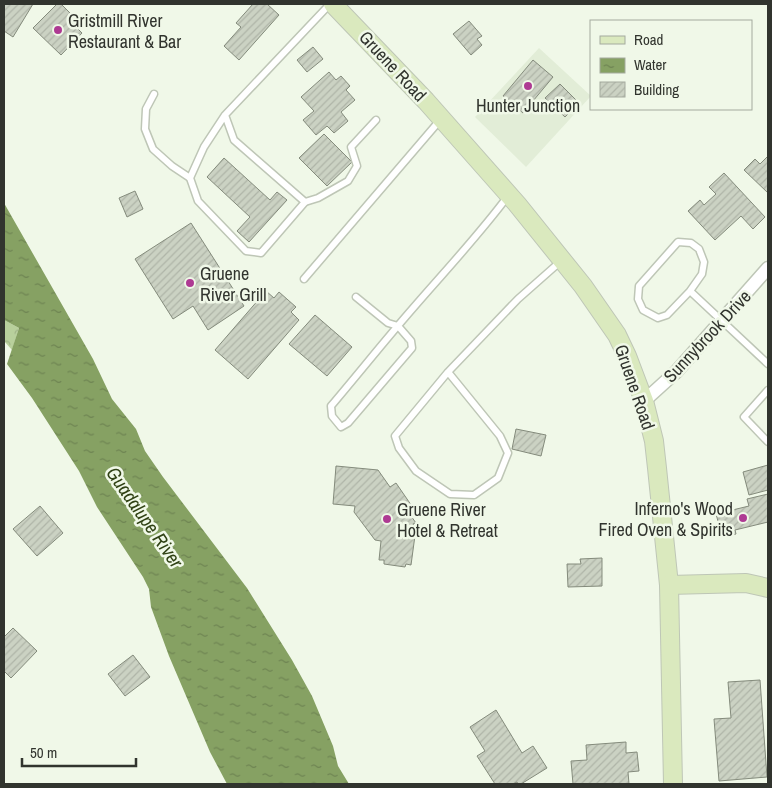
<svg xmlns="http://www.w3.org/2000/svg" width="772" height="788" viewBox="0 0 772 788" font-family="'Archivo Narrow',sans-serif">
<style>
.built{fill:#e2edd7}
.forest{fill:url(#forest-crowns)}
.water{fill:url(#water-ripples)}
.building{fill:url(#building-hatch);stroke:#848b7c}
.lines{fill:none;stroke-linecap:round;stroke-linejoin:round}
.lane-casing{stroke:#bec6b6;stroke-width:9}
.street-casing{stroke:#bec6b6;stroke-width:15}
.secondary-casing{stroke:#bec6b6;stroke-width:20}
.lane{stroke:#fff;stroke-width:6}
.street{stroke:#fff;stroke-width:12}
.secondary{stroke:#dae9be;stroke-width:18}
.poi-dot{fill:#ae3a93;stroke:#f0f8e8;stroke-width:2}
.labels{text-anchor:middle;dominant-baseline:central;stroke-width:5;stroke-linejoin:round;paint-order:stroke}
.poi-label{font-size:18px;fill:#31342e;stroke:#f0f8e8;text-anchor:start}
.street-label{font-size:18px;fill:#31342e;stroke:#f0f8e8}
.water-label{font-size:19px;font-style:italic;fill:#2f4114;stroke:#f0f8e8}
</style>
<defs>
<pattern id="forest-crowns" width="20" height="18" patternUnits="userSpaceOnUse" patternTransform="scale(1.25)"><rect width="20" height="18" fill="#b8d09c"/><path d="M2 6a3 3 0 1 1 6 0M12 15a3 3 0 1 1 6 0" fill="none" stroke="#9fb387"/></pattern>
<pattern id="water-ripples" width="26" height="14" patternUnits="userSpaceOnUse" patternTransform="scale(1.25)"><rect width="26" height="14" fill="#86a163"/><path d="M2 4q2-2 4 0t4 0M15 11q2-2 4 0t4 0" fill="none" stroke="#6e8452"/></pattern>
<pattern id="building-hatch" width="6" height="6" patternUnits="userSpaceOnUse" patternTransform="scale(1.25)"><rect width="6" height="6" fill="#cbd2c3"/><path d="M-1 1l2-2M0 6l6-6M5 7l2-2" fill="none" stroke="#afb5a8"/></pattern>
</defs>
<rect width="100%" height="100%" fill="#f0f8e8"/>
<polygon class="built" points="539,48 591,96 526,167 475,117"/>
<polygon class="forest" points="4,320 19,328 12,350 4,341"/>
<polygon class="water" points="4,203 93,359 112,399 136,429 145,451 163,477 247,588 292,660 312,696 333,746 338,766 349,784 227,784 210,752 169,656 151,607 149,589 143,577 97,507 79,471 32,398 7,364 19,328 4,320"/>
<g class="building">
<polygon points="4,4 33,4 13,37 4,31"/>
<polygon points="57,4 61,4 76,19 72,23 82,33 61,55 33,28"/>
<polygon points="253,4 267,4 279,15 239,60 224,46 241,27 236,23"/>
<polygon points="469,21 482,36 477,39 482,45 471,55 453,34"/>
<polygon points="313,47 323,59 307,72 297,60"/>
<polygon points="533,60 553,77 523,113 503,96"/>
<polygon points="329,72 336,80 341,76 350,86 346,90 355,100 341,112 348,121 334,133 327,126 316,135 303,120 314,111 301,97"/>
<polygon points="560,84 579,103 565,117 545,98"/>
<polygon points="324,134 352,162 327,186 299,158"/>
<polygon points="768,156 768,193 744,170 755,159 760,164"/>
<polygon points="224,158 270,200 277,192 287,200 249,242 237,231 250,217 207,177"/>
<polygon points="724,173 765,217 753,229 741,216 715,240 688,211 700,200 704,205 716,194 709,187"/>
<polygon points="135,191 143,209 127,217 119,198"/>
<polygon points="191,223 244,306 208,330 193,306 173,319 135,259"/>
<polygon points="266,291 274,298 279,292 296,307 291,312 299,320 248,379 215,350"/>
<polygon points="315,315 352,347 327,376 289,344"/>
<polygon points="516,429 546,435 541,456 512,449"/>
<polygon points="768,465 768,490 749,495 743,472"/>
<polygon points="336,466 378,470 390,487 396,483 416,512 411,516 416,523 413,524 416,528 411,565 406,564 405,567 384,564 384,560 379,560 381,541 375,540 354,512 355,506 333,504"/>
<polygon points="768,494 768,522 735,530 736,534 724,537 723,532 721,532 716,514 749,506 747,499"/>
<polygon points="40,506 63,533 37,556 13,529"/>
<polygon points="602,558 602,586 568,587 567,564 581,564 580,559"/>
<polygon points="13,628 37,651 11,678 4,671 4,637"/>
<polygon points="133,655 150,677 125,696 108,674"/>
<polygon points="760,680 767,777 719,781 714,719 731,718 728,682"/>
<polygon points="496,710 522,753 533,746 547,768 521,784 518,784 517,782 513,784 495,784 477,756 485,751 470,727"/>
<polygon points="626,742 626,753 637,752 639,771 628,772 629,784 573,784 571,761 587,760 586,745"/>
</g>
<g class="lines">
<g class="lane-casing">
<g id="lane">
<polyline points="154,94 146,109 145,129 153,149 172,166 190,178"/>
<polyline points="225,115 234,140 305,202 261,253 246,251 198,201 190,178 204,147 225,115 330,4"/>
<polyline points="305,202 318,198 348,181 357,166 351,147 376,120"/>
<polyline points="304,279 441,119"/>
<polyline points="690,291 702,274 704,262 699,249 691,243 678,242 639,286 638,299 643,310 658,318 667,315 690,291 768,364"/>
<path d="M356,297l32,26 10,3 13,15 1,7 -64,75 -7,4 -9,-11 -1,-10c28,-33 55,-67 83,-99 32,-37 65,-72 94,-111"/>
<polyline points="448,372 500,436 508,453 498,478 474,495 450,494 416,471 399,448 395,436 448,372 518,299 561,261"/>
<polyline points="768,390 744,417 768,442"/>
</g>
</g>
<g class="street-casing">
<polyline id="street" points="644,401 676,372 768,268"/>
</g>
<g class="secondary-casing">
<g id="secondary">
<polyline points="333,4 426,101 517,204 583,286 617,335 627,356 644,401 654,441 657,468 669,585 673,784"/>
<polyline points="669,585 746,583 768,588"/>
</g>
</g>
<use href="#lane" class="lane"/>
<use href="#street" class="street"/>
<use href="#secondary" class="secondary"/>
</g>
<g class="poi-dot">
<circle cx="58" cy="30" r="5"/>
<circle cx="528" cy="86" r="5"/>
<circle cx="190" cy="283" r="5"/>
<circle cx="743" cy="518" r="5"/>
<circle cx="387" cy="519" r="5"/>
</g>
<g class="labels">
<g class="poi-label">
<text x="68" y="20">Gristmill River<tspan x="68" dy="21">Restaurant &amp; Bar</tspan></text>
<text x="528" y="105" text-anchor="middle">Hunter Junction</text>
<text x="200" y="273">Gruene<tspan x="200" dy="21">River Grill</tspan></text>
<text x="733" y="508" text-anchor="end">Inferno's Wood<tspan x="733" dy="21">Fired Oven &amp; Spirits</tspan></text>
<text x="397" y="509">Gruene River<tspan x="397" dy="21">Hotel &amp; Retreat</tspan></text>
</g>
<g class="street-label">
<text transform="translate(393 66) rotate(47)">Gruene Road</text>
<text transform="translate(707 336) rotate(-47)">Sunnybrook Drive</text>
<text transform="translate(635 387) rotate(71)">Gruene Road</text>
</g>
<g class="water-label">
<text transform="translate(145 517) rotate(55)">Guadalupe River</text>
</g>
</g>
<rect width="772" height="788" fill="none" stroke="#31342e" stroke-width="10"/>
<rect x="590" y="20" width="162" height="90" fill="#f0f8e8" stroke="#a4aa9e"/>
<rect x="600" y="36" width="25" height="8" fill="#dae9be" stroke="#a4aa9e"/>
<text x="634" y="45" font-size="15" fill="#31342e">Road</text>
<rect x="600" y="58" width="25" height="15" fill="url(#water-ripples)" stroke="#a4aa9e"/>
<text x="634" y="70" font-size="15" fill="#31342e">Water</text>
<rect x="600" y="82" width="25" height="15" fill="url(#building-hatch)" stroke="#a4aa9e"/>
<text x="634" y="95" font-size="15" fill="#31342e">Building</text>
<path d="M22 758v8h114v-8" fill="none" stroke="#31342e" stroke-width="2.5"/>
<text x="30" y="758" font-size="15" fill="#31342e" stroke="#f0f8e8" stroke-width="4" paint-order="stroke">50 m</text>
</svg>
